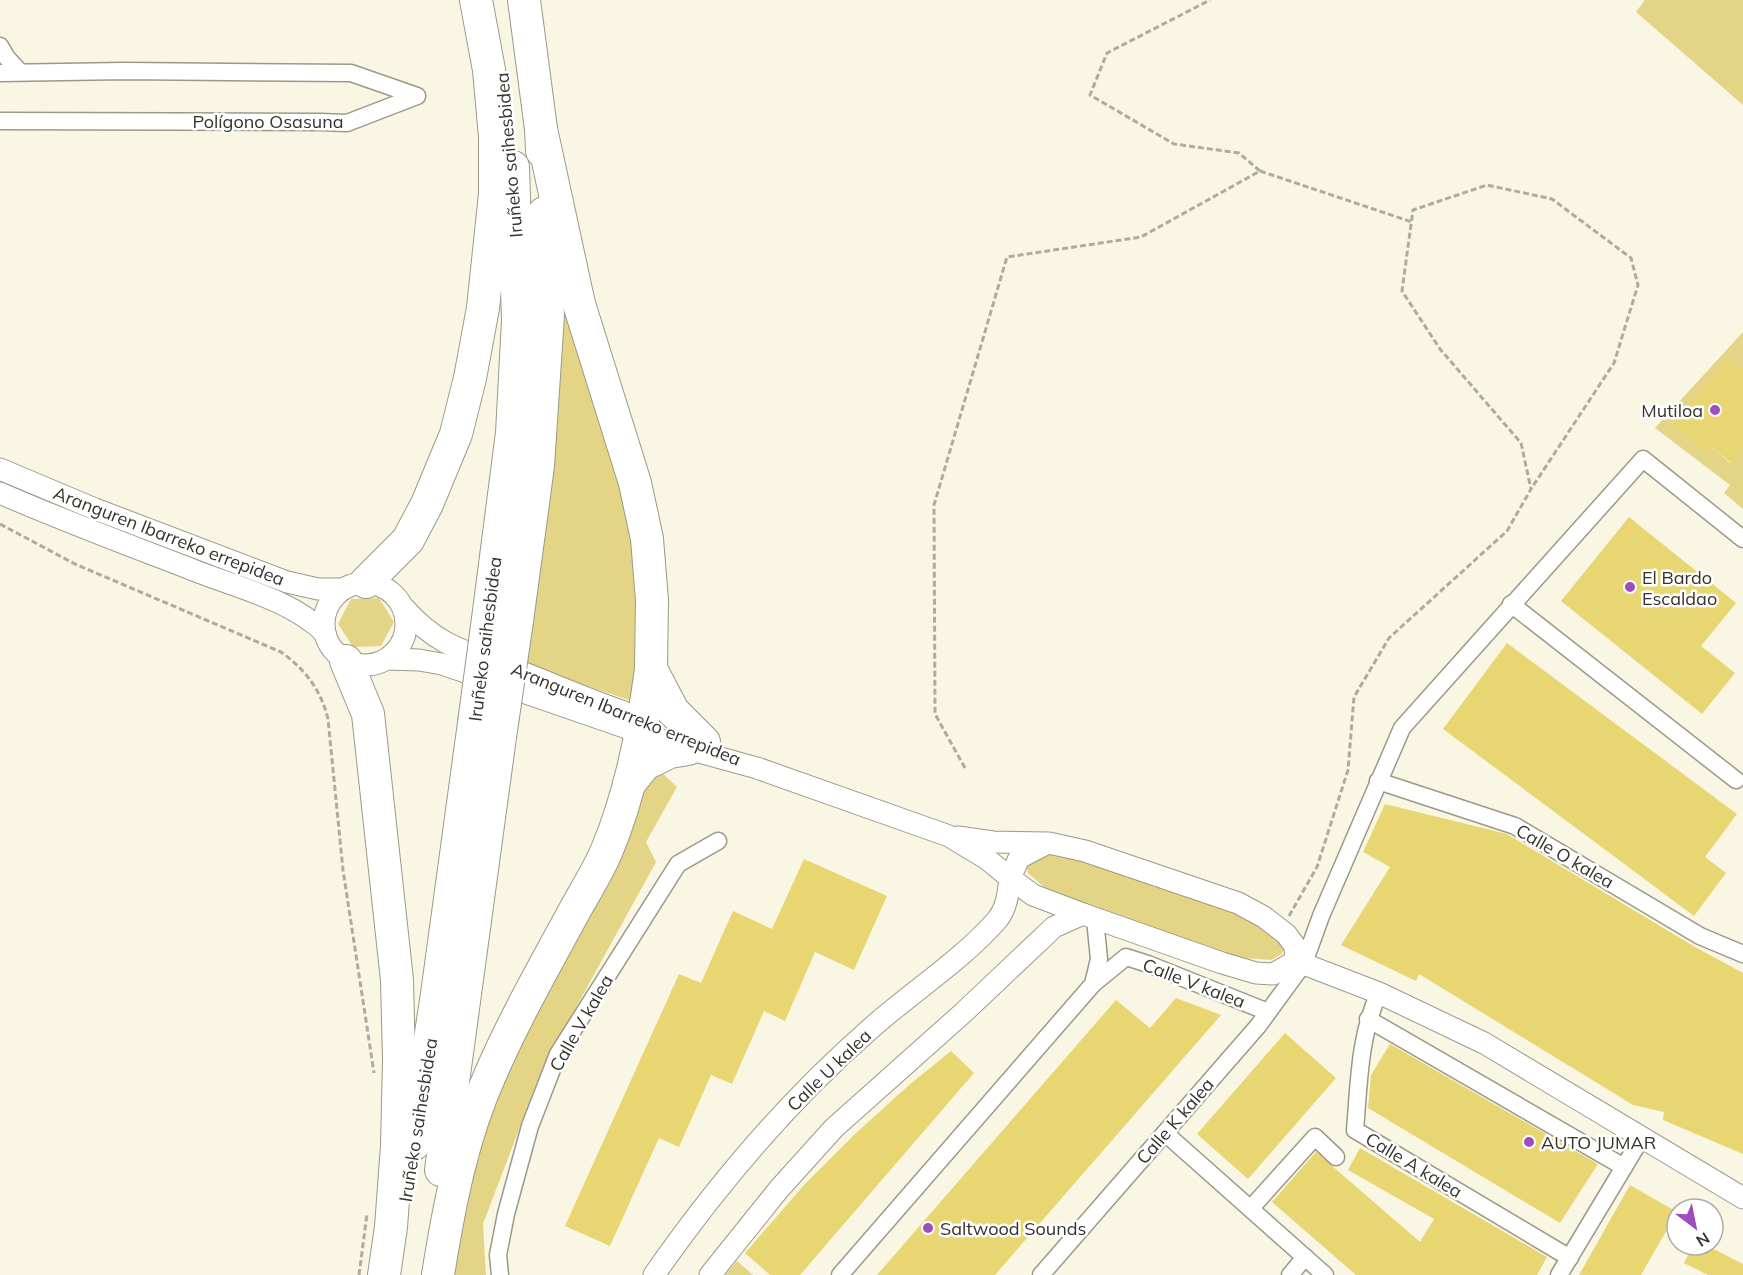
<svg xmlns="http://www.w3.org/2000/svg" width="1743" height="1275" viewBox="0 0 1743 1275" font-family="Mulish,sans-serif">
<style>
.green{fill:#e3d585}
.building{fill:#e8d672}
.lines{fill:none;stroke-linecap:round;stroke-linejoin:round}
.minor-casing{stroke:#9c9988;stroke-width:19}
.tertiary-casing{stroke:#9c9988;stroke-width:23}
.motorway-casing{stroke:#9c9988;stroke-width:34}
.path{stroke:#aeac9e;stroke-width:3;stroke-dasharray:6 3;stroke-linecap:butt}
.minor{stroke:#fff;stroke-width:16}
.tertiary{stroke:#fff;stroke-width:21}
.motorway{stroke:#fff;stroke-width:32}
.motorway-bridge-casing{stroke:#9c9988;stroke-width:34;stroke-linecap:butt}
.motorway-bridge{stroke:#fff;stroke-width:32}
.poi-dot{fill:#9f4dbc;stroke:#fff;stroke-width:2}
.labels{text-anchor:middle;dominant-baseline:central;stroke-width:5;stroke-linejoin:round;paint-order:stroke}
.street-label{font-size:18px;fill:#34332c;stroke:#fff}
.poi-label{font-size:18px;fill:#34332c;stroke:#fff;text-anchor:start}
</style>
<rect width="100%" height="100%" fill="#f9f6e4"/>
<g class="green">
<polygon points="1645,0 1743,0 1743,105 1636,12"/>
<polygon points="565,284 634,531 643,658 637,703 527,665 555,442"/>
<polygon points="1743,332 1743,372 1673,426 1707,453 1712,448 1730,463 1743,448 1743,509 1724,493 1730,485 1655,428"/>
<polygon points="379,598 394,622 381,646 353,647 338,624 351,599"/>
<polygon points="661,772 677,787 646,842 656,862 542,1069 483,1224 486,1275 451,1275 473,1149 511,1054 643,785"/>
<polygon points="1041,853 1059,853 1240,915 1278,937 1284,948 1282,954 1271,960 1229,957 1051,893 1028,873 1026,864"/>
<polygon points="737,1261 753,1275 725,1275"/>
</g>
<g class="building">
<polygon points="1727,359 1743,372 1743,448 1731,463 1712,448 1707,453 1673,426"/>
<polygon points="1629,517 1736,603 1701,646 1735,673 1702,714 1561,601"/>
<polygon points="1507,643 1737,814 1705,857 1726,873 1694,916 1443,729"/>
<polygon points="1385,804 1507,834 1695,947 1743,973 1743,1154 1663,1120 1664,1112 1633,1105 1419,974 1416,981 1341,945 1390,867 1363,852"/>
<polygon points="804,859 887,896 854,970 815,952 785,1021 764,1011 732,1084 711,1075 679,1147 659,1138 610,1246 565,1226 679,974 701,983 733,911 772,929"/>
<polygon points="1176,998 1221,1015 995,1275 877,1275 1116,1000 1150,1028"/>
<polygon points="1285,1033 1336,1078 1248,1179 1197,1134"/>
<polygon points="1390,1044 1598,1164 1560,1223 1368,1108 1371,1075"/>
<polygon points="951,1051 974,1073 800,1275 770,1275 745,1253 804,1185 855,1134 909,1085"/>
<polygon points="1360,1148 1547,1257 1537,1275 1356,1275 1272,1202 1316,1152 1420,1242 1434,1219 1348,1170"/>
<polygon points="1630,1185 1677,1212 1641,1275 1579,1275"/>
<polygon points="1693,1245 1706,1245 1743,1264 1743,1275 1708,1275 1684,1263"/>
</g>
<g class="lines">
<g class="minor-casing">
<g id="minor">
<polyline points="0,46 7,58 20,72"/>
<polyline points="0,73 124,71 351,73 417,96 347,123 320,122 0,121"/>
<polyline points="1511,604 1736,780"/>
<polyline points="1378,781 1515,826 1700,936 1743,954"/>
<polyline points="1093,984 1126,957 1148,964 1268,1012"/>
<path d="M1379,993c-20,43 -20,91 -24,137l215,128"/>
<polyline points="1368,1019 1624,1167"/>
<polyline points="1165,1133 1325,1275"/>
<polyline points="1251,1208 1315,1137 1336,1157"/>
<polyline points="500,1275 498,1255 506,1214 530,1126 558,1054 678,864 718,841"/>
<polyline points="840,1275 1093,984 1099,959 1095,919"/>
<polyline points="1041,1275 1258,1026 1304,963 1321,916 1402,728 1643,459 1743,539"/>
<polyline points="1290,1275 1305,1257"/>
<polyline points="1559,1275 1642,1137"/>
</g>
</g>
<g class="tertiary-casing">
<g id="tertiary">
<polyline points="0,469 95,509 287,582 318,589 342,589"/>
<path d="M0,493c66,29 134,54 201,80 42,16 91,28 124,60"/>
<circle cx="365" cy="624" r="41"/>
<path d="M404,608c39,44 69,44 120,65 33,13 66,27 100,39"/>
<path d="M387,659l32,1 23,4 246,85 69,19 192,68 38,23 23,19c-2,16 -3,30 -13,42 -37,42 -87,73 -128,110 -82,72 -153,156 -215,245"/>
<polyline points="958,837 993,842 1049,843 1085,851 1238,903 1264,917 1286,934 1295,946 1296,961"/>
<polyline points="1046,844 1019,858 1010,878 1033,895 1083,914 1222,963 1256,973 1273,974 1296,961"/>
<polyline points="1296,961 1379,993 1484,1043 1743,1198"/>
<polyline points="710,1275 779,1189 834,1128 963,1013 1054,927 1083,914"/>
</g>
</g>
<g class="motorway-casing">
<g id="motorway">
<polyline points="524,0 541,129 542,151"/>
<polyline points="541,129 579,304 635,483 647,539 652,600 651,669 673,711 704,742"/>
<polyline points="366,582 408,540 427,504 456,434 470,378 483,308 495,194 495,137 489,70 476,0"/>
<polyline points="489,611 512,433 518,320 513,167"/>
<polyline points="517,621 538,466 548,315 544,213"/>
<polyline points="346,661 368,714 397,980 399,1060 397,1146 391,1227 384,1275"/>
<polyline points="629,784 645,764 670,752 688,749"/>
<polyline points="414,1144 437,994 474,723"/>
<polyline points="441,1170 500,737"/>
<path d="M438,1275c11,-69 24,-138 53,-202 23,-53 52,-104 79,-154 12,-23 27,-45 37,-69 24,-57 36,-119 44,-181"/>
</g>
</g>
<g class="path">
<polyline points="1260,171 1412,222"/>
<path d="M0,524l75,40 206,88c24,17 40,38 47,67l15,151 31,203"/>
<polyline points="965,768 935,714 934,505 1007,257 1141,237 1260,171 1239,153 1174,144 1090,95 1107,53 1210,0"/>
<polyline points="1289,916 1317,867 1348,770 1354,697 1389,638 1507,531 1531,489 1521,443 1440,349 1402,291 1413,210 1487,185 1552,199 1631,258 1638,285 1614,363 1531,489"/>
<polyline points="359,1275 367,1214"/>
</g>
<use href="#minor" class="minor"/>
<use href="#tertiary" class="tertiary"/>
<use href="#motorway" class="motorway"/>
<g class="motorway-bridge-casing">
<g id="motorway-bridge">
<polyline points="474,723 489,611"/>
<polyline points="500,737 517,621"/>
</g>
</g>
<use href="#motorway-bridge" class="motorway-bridge"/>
</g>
<g class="poi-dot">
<circle cx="1715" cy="410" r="6"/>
<circle cx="1630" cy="587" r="6"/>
<circle cx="1529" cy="1142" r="6"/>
<circle cx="928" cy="1228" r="6"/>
</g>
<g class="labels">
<g class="street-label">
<text x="268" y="121">Polígono Osasuna</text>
<text transform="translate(509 155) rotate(-95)">Iruñeko saihesbidea</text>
<text transform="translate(169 536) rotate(21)">Aranguren Ibarreko errepidea</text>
<text transform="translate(485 639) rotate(-83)">Iruñeko saihesbidea</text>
<text transform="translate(626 714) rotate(22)">Aranguren Ibarreko errepidea</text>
<text transform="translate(1565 856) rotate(30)">Calle O kalea</text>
<text transform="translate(1194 983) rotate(21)">Calle V kalea</text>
<text transform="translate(581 1023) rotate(-60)">Calle V kalea</text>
<text transform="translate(829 1070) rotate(-44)">Calle U kalea</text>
<text transform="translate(418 1120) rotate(-81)">Iruñeko saihesbidea</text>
<text transform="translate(1175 1121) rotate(-49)">Calle K kalea</text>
<text transform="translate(1414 1165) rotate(31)">Calle A kalea</text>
</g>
<g class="poi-label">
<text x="1703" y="410" text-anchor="end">Mutiloa</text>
<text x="1642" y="577">El Bardo<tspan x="1642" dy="21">Escaldao</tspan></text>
<text x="1541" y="1142">AUTO JUMAR</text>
<text x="940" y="1228">Saltwood Sounds</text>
</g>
</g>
<g transform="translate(1695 1227) rotate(148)"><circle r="28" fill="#ffffff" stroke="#aeadab" stroke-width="1.5"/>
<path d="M0-4.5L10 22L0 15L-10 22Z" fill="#9f4dbc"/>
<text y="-9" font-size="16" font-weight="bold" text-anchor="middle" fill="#34332c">N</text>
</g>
</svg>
